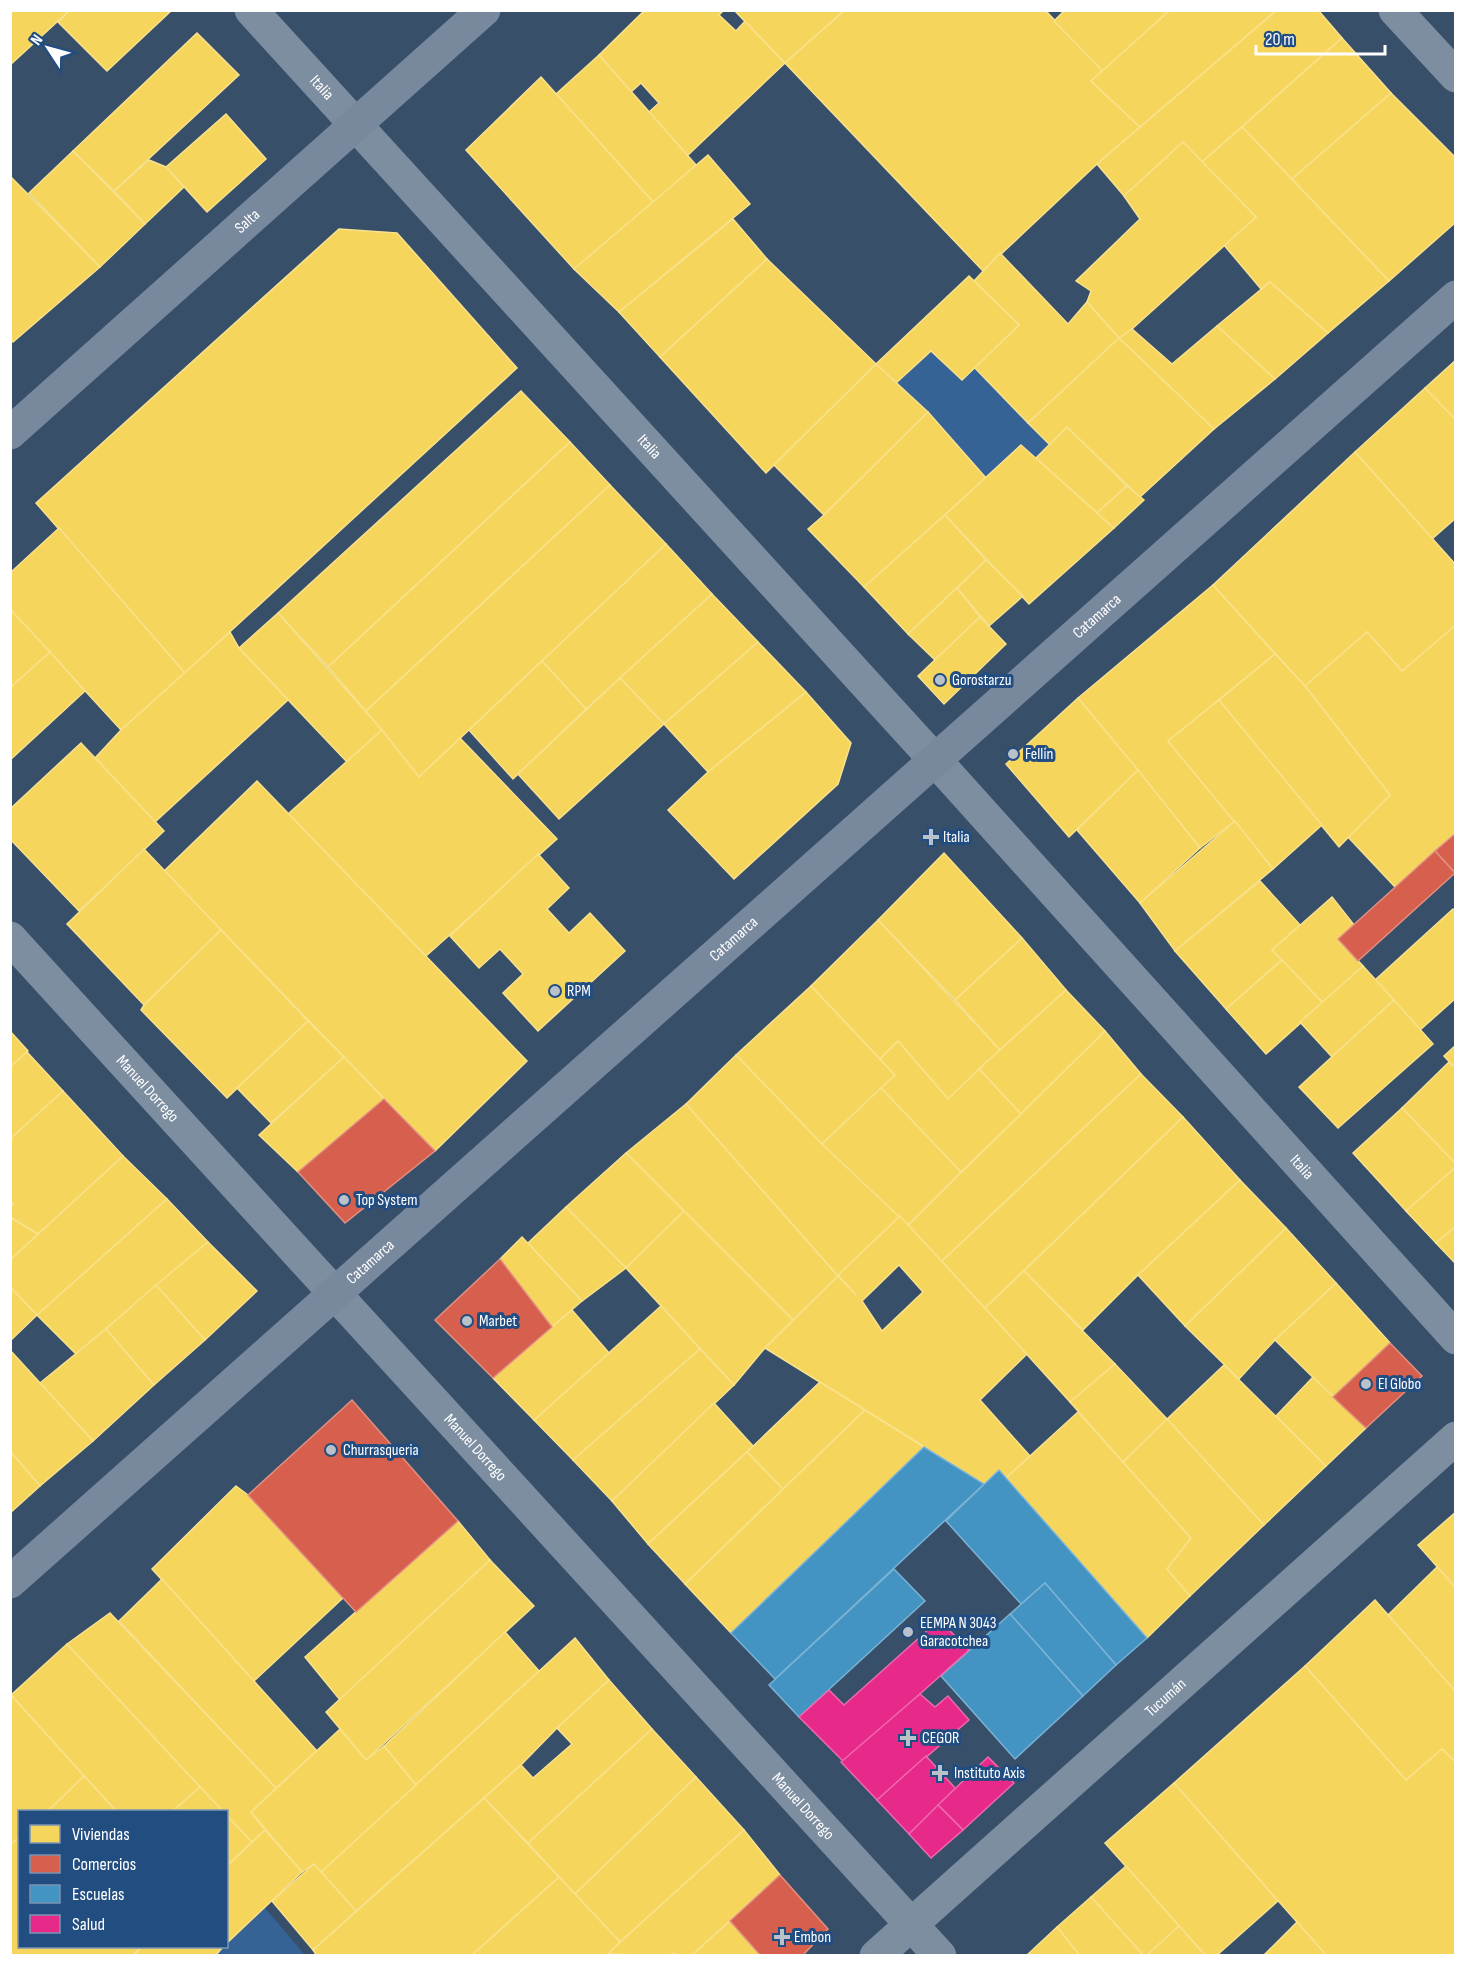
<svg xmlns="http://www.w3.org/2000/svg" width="1466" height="1966" viewBox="0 0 1466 1966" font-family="'Sofia Sans Condensed',sans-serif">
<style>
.grass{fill:#366396}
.homes{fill:#f6d55c;stroke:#f9e28d;stroke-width:1.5;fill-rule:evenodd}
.shops{fill:#d6604d;stroke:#e29082;stroke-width:1.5}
.schools{fill:#4393c3;stroke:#7bb3d5;stroke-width:1.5}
.health{fill:#e7298a;stroke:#ee69ad;stroke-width:1.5}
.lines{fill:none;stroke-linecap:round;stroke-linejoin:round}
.street{stroke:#7d8ea1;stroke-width:33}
.secondary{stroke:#79899d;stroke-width:33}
.poi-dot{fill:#b9c1cb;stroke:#224d80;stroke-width:2}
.labels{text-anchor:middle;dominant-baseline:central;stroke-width:6;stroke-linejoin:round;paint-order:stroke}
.street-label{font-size:16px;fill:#fff;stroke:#224d80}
.poi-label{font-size:16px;fill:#fff;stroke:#224d80;text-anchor:start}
</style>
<rect width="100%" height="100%" fill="#384f6a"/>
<g class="grass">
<polygon points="931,351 974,367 1050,445 1036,458 1021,445 986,478 896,383"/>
<polygon points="265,1908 305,1955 215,1956"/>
</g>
<g class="homes">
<polygon points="10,10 70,10 10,65"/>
<polygon points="70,10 172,10 107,71 58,22"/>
<polygon points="645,10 724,10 719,15 736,31 745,21 785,63 687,156 649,112 659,103 641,83 631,92 599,55"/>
<polygon points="734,10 845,10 785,63"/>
<polygon points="845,10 1045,10 1103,71 1091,81 1140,127 1097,164 983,271 785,63"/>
<polygon points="1065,10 1170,10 1103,71 1054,21"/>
<polygon points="1170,10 1277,10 1140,127 1091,81"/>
<polygon points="1277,10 1318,10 1342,38 1202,162 1183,142 1124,196 1097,164"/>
<polygon points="197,33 239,75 114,191 73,151"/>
<polygon points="1342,38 1391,93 1292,179 1242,127"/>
<polygon points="599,55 696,165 654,203 556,94"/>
<polygon points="541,77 654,203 574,269 466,150"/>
<polygon points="1391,93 1456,158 1456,222 1389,281 1292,179"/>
<polygon points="226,114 266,159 207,212 166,167"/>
<polygon points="1242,127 1389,281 1328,333 1270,282 1261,289 1224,245 1256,217 1202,162"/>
<polygon points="1183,142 1256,217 1132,329 1119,338 1087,302 1091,291 1076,281 1140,219 1124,196"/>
<polygon points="73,151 145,224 100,267 29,193"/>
<polygon points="708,155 750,204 619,312 574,269"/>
<polygon points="149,160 166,167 184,187 145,224 114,191"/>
<polygon points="10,176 100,267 13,342 10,339"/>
<polygon points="733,219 767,259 660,357 619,312"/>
<polygon points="339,229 397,233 517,368 185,673 36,503"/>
<polygon points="1000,253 1068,324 1087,302 1119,338 1028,423 974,367 1019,325 974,281"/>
<polygon points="767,259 876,364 766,473 660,357"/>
<polygon points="969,276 1019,325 962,380 931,351 896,383 876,364"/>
<polygon points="1270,282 1328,333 1275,379 1217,326"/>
<polygon points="1217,326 1275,379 1214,429 1119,338 1132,329 1172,364"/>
<polygon points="1119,338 1214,429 1140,497 1067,427 1050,445 1028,423"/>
<polygon points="1456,360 1456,420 1425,388"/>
<polygon points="876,364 928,412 824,515 774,465"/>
<polygon points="1425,388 1456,420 1456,518 1432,539 1355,452"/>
<polygon points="521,391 570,442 328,667 278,613"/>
<polygon points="928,412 986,478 864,587 808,529 824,515"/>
<polygon points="1067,427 1127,486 1097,513 1036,458"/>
<polygon points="570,442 610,485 366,711 328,667"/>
<polygon points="1021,445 1114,528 1029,604 945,515"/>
<polygon points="1355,452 1456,565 1456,625 1402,671 1367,632 1305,686 1213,585"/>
<polygon points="610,485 666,544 419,777 366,711"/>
<polygon points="1127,486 1144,500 1114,528 1097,513"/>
<polygon points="945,515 986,560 908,634 864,587"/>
<polygon points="59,528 185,673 121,730 10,609 10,573"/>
<polygon points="666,544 712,594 586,709 542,661"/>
<polygon points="986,560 1023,596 989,626 957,588"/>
<polygon points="1213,585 1275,654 1168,741 1235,821 1200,848 1078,698"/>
<polygon points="957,588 980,617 935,660 908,634"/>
<polygon points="712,594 758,642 664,724 620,678"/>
<polygon points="10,609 50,652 10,688"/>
<polygon points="278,613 382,730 347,762 239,648"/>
<polygon points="980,617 1006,644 944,704 918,676"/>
<polygon points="1456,625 1456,832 1395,887 1348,837 1390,795 1305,686 1367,632 1402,671"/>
<polygon points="230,632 239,648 288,700 155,822 95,758 121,730"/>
<polygon points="758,642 806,692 708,772 664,724"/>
<polygon points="50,652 85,691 10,760 10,688"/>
<polygon points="1275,654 1305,686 1390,795 1339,847 1219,700"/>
<polygon points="542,661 586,709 513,779 469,730"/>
<polygon points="620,678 664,724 559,819 518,774"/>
<polygon points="806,692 851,743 838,784 734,879 668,810 708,772"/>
<polygon points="1078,698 1138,770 1069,837 1006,764"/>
<polygon points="1219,700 1322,825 1273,869 1168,741"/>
<polygon points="382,730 419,777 460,738 557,839 426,956 288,814"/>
<polygon points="81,743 164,831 79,911 10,839 10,809"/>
<polygon points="1138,770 1200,848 1140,903 1077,830"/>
<polygon points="257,781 527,1061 435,1151 164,871"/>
<polygon points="1235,821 1273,869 1175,951 1140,903"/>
<polygon points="144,849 221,930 144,1005 67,924"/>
<polygon points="944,853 1022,938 955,1000 878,920"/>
<polygon points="538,854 569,888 547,909 569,933 590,913 625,951 538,1031 503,993 523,974 500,949 479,968 450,936"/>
<polygon points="1260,881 1300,925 1272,950 1282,960 1226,1009 1175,951"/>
<polygon points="1332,897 1354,925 1338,939 1363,966 1323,1003 1272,950"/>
<polygon points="1453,909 1456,912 1456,998 1420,1030 1375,980"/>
<polygon points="878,920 1000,1050 948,1099 898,1041 880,1059 811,986"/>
<polygon points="221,930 308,1021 227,1098 141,1010 144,1005"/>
<polygon points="1022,938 1066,990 1000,1050 955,1000"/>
<polygon points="1282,960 1323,1003 1266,1054 1226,1009"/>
<polygon points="1363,966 1394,1000 1332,1057 1300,1022"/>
<polygon points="811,986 895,1075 822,1144 736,1055"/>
<polygon points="1066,990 1105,1031 1021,1114 979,1069"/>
<polygon points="1394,1000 1433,1044 1338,1128 1299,1087"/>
<polygon points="308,1021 344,1057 271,1123 237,1088"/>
<polygon points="10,1031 28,1051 10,1067"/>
<polygon points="1105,1031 1141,1074 941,1262 908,1225"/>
<polygon points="898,1041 948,1099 979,1069 1021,1114 961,1172 881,1088 895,1075 880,1059"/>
<polygon points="1456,1045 1456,1069 1444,1056"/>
<polygon points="27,1052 63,1091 10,1139 10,1067"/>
<polygon points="736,1055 822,1144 900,1216 838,1276 686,1104"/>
<polygon points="344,1057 384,1099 298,1172 259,1135"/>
<polygon points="1449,1062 1456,1069 1456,1164 1402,1108"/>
<polygon points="1141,1074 1183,1117 985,1308 941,1262"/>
<polygon points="881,1088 961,1172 908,1225 822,1144"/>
<polygon points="63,1091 123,1156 38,1234 10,1217 10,1206 14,1204 10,1202 10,1139"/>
<polygon points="686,1104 838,1276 793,1320 626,1153"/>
<polygon points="1402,1108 1456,1164 1456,1167 1406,1211 1353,1153"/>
<polygon points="1183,1117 1240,1180 1138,1275 1083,1330 1024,1271"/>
<polygon points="626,1153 684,1211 626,1268 566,1207"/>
<polygon points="123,1156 167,1199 37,1315 10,1287 10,1260"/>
<polygon points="1456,1167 1456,1226 1436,1243 1406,1211"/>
<polygon points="1240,1180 1286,1228 1185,1326 1138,1275"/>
<polygon points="167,1199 208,1242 76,1354 37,1315"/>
<polygon points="566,1207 626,1268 582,1301 528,1243"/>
<polygon points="684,1211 793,1320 765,1348 734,1385 626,1268"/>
<path d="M900,1216l127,138 -47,46 50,56 -24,22 -7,-8 -15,14 -219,-136 73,-72 18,19 -18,-20zM899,1265l24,27 -41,39 -20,-30z"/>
<polygon points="10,1217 38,1234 10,1260"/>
<polygon points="1456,1226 1456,1264 1436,1243"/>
<polygon points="1286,1228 1336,1283 1275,1340 1239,1379 1185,1326"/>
<polygon points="522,1237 582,1301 552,1327 500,1259"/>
<polygon points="208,1242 257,1291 205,1340 156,1285"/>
<polygon points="1024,1271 1115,1364 1070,1402 985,1308"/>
<polygon points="1336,1283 1390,1343 1333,1397 1275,1340"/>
<polygon points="156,1285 205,1340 154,1385 106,1329"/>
<polygon points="10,1287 37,1315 10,1341"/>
<polygon points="661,1306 700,1349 573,1460 534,1420"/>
<polygon points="572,1310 609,1353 534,1420 493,1378"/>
<polygon points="106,1329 154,1385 93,1441 40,1383"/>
<polygon points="700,1349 734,1385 612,1501 573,1460"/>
<polygon points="10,1350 93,1441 40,1486 10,1451"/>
<polygon points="1115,1364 1167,1419 1123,1462 1070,1402"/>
<polygon points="1224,1365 1326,1466 1264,1525 1167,1419"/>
<polygon points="1313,1377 1366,1428 1326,1466 1276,1416"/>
<polygon points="820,1382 865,1410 783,1489 747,1452"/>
<polygon points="714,1403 753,1446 648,1544 612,1501"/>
<polygon points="865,1410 924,1447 731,1633 685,1584"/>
<polygon points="1078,1412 1191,1538 1167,1569 1190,1596 1147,1638 1006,1478"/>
<polygon points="1167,1419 1264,1525 1190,1596 1167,1569 1191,1538 1123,1462"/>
<polygon points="10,1451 40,1486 10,1513"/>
<polygon points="747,1452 783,1489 685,1584 648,1544"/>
<polygon points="236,1486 248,1495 343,1598 254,1681 152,1569"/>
<polygon points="1456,1512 1456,1588 1418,1545"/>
<polygon points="458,1521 490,1560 340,1700 305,1657"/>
<polygon points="490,1560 534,1606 366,1760 326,1712"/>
<polygon points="1437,1567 1456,1588 1456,1692 1388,1615"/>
<polygon points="162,1579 317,1751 276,1788 119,1621"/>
<polygon points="1375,1600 1456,1692 1456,1763 1442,1749 1406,1780 1305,1666"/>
<polygon points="110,1613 276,1788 251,1812 265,1830 252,1842 226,1815 226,1812 224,1812 200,1787 67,1644"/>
<polygon points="505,1632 539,1671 416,1785 384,1746"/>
<polygon points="575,1638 609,1680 557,1728 521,1765 356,1911 321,1872"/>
<polygon points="67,1644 200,1787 172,1812 117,1812 11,1695"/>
<polygon points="1305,1666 1406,1780 1442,1749 1456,1763 1456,1956 1327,1956 1174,1783"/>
<polygon points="609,1680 652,1729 528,1843 484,1798 521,1765 533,1778 572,1744 557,1728"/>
<polygon points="11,1695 84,1776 47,1812 20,1812 20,1837 10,1845"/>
<polygon points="340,1729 366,1760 384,1746 416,1785 321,1872 314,1864 302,1872 251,1812"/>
<polygon points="652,1729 696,1777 575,1894 528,1843"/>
<polygon points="84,1776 117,1812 47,1812"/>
<polygon points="696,1777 744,1830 620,1942 575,1894"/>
<polygon points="1174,1783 1278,1901 1216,1956 1206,1956 1105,1843"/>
<polygon points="200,1787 224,1812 172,1812"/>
<polygon points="484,1798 559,1877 471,1956 317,1956 313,1950"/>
<polygon points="226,1815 252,1842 226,1866"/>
<polygon points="265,1830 302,1872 226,1944 226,1867"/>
<polygon points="744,1830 780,1875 691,1956 676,1956 674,1953 670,1956 607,1954"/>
<polygon points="20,1837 20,1946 142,1946 132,1956 10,1956 10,1845"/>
<polygon points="314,1864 356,1911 313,1950 272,1901"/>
<polygon points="1126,1866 1179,1926 1147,1956 1144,1956 1091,1897"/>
<polygon points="559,1877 620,1942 606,1956 471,1956"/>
<polygon points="1091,1897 1144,1956 1080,1956 1057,1927"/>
<polygon points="730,1921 761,1956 691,1956"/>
<polygon points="1297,1922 1327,1956 1263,1956"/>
<polygon points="1179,1926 1206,1956 1146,1956"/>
<polygon points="1057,1927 1080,1956 1026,1956"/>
<polygon points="143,1946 224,1946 215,1956 133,1956"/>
</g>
<g class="shops">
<polygon points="1456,833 1456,874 1435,851"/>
<polygon points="1435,851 1455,873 1358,961 1338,939"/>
<polygon points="384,1099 435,1151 345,1223 298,1172"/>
<polygon points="500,1259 552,1327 493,1378 435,1320"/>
<polygon points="1390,1343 1422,1376 1366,1428 1333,1397"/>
<polygon points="352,1400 458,1521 356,1612 248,1495"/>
<polygon points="780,1875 828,1929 802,1956 761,1956 730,1921"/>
</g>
<g class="schools">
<polygon points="924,1447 984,1484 775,1679 731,1633"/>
<polygon points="999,1470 1147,1638 1116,1665 1045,1583 1021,1604 946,1521"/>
<polygon points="894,1569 925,1601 799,1717 769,1685"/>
<polygon points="1045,1583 1116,1665 1083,1696 1010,1614"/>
<polygon points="1010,1614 1083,1696 1015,1759 941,1676"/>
</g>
<g class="health">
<polygon points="939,1620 969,1650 844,1762 799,1717 829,1690 844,1705"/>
<polygon points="920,1694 935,1707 948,1696 969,1720 877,1800 841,1762"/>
<polygon points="926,1756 956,1789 909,1834 877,1800"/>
<polygon points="988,1757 1014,1783 963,1830 938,1805"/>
<polygon points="938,1805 963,1830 931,1858 909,1834"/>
</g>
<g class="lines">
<g class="street">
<path id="s1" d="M251,10l684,750 521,578"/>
<polyline points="1395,10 1456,76"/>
<path id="s2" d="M10,938l930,1018"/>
<path id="s3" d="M876,1956l580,-518"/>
</g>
<g class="secondary">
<path id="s4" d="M10,433l474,-423"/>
<path id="s5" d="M10,1582l1446,-1285"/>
</g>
</g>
<g class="poi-dot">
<circle cx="940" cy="680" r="6"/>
<circle cx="1013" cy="754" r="6"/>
<path d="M928 828h6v6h6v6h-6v6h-6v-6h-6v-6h6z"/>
<circle cx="555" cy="991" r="6"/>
<circle cx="344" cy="1200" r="6"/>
<circle cx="467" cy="1321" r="6"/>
<circle cx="1366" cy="1384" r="6"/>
<circle cx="331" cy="1450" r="6"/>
<circle cx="908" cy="1632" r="6"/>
<path d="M905 1729h6v6h6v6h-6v6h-6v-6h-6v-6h6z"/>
<path d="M937 1764h6v6h6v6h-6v6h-6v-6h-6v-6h6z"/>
<path d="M779 1928h6v6h6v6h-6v6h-6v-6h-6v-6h6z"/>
</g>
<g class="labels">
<g class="street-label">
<text stroke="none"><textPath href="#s1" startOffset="105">Italia</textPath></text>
<text stroke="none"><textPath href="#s4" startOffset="318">Salta</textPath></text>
<text stroke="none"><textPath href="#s1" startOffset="591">Italia</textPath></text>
<text stroke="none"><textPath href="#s5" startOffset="1454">Catamarca</textPath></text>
<text stroke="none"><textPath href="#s5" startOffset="968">Catamarca</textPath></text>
<text stroke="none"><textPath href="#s2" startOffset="204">Manuel Dorrego</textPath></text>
<text stroke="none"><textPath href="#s1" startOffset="1563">Italia</textPath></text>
<text stroke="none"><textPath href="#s5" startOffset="482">Catamarca</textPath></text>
<text stroke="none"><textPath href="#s2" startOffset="690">Manuel Dorrego</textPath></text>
<text stroke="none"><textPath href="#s3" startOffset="388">Tucumán</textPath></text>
<text stroke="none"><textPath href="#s2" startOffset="1176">Manuel Dorrego</textPath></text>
</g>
<g class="poi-label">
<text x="952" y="680">Gorostarzu</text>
<text x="1025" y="754">Fellin</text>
<text x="943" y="837">Italia</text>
<text x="567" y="991">RPM</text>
<text x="356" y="1200">Top System</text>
<text x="479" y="1321">Marbet</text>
<text x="1378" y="1384">El Globo</text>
<text x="343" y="1450">Churrasqueria</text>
<text x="920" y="1623">EEMPA N 3043<tspan x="920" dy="18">Garacotchea</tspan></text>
<text x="922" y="1738">CEGOR</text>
<text x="954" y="1773">Instituto Axis</text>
<text x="794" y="1937">Embon</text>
</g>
</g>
<rect width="1466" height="1966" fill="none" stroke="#ffffff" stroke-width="24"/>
<rect x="18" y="1810" width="210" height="138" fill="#224d80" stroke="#7a94b3" stroke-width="1.5"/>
<rect x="30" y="1825" width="30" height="18" fill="#f6d55c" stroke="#7a94b3" stroke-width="1.5"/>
<text x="72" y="1840" font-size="18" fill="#ffffff">Viviendas</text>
<rect x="30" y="1855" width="30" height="18" fill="#d6604d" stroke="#7a94b3" stroke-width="1.5"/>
<text x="72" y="1870" font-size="18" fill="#ffffff">Comercios</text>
<rect x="30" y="1885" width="30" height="18" fill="#4393c3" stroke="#7a94b3" stroke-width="1.5"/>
<text x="72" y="1900" font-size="18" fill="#ffffff">Escuelas</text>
<rect x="30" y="1915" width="30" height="18" fill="#e7298a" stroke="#7a94b3" stroke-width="1.5"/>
<text x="72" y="1930" font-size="18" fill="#ffffff">Salud</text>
<g transform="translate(48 48) rotate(306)" stroke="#224d80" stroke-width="4.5" paint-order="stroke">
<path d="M0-4.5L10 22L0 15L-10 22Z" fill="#ffffff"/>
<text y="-9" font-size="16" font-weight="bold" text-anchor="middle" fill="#ffffff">N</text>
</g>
<path d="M1256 45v9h129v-9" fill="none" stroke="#ffffff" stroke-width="3"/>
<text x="1265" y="45" font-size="18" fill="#ffffff" stroke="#224d80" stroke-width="4.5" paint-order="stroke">20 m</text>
</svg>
